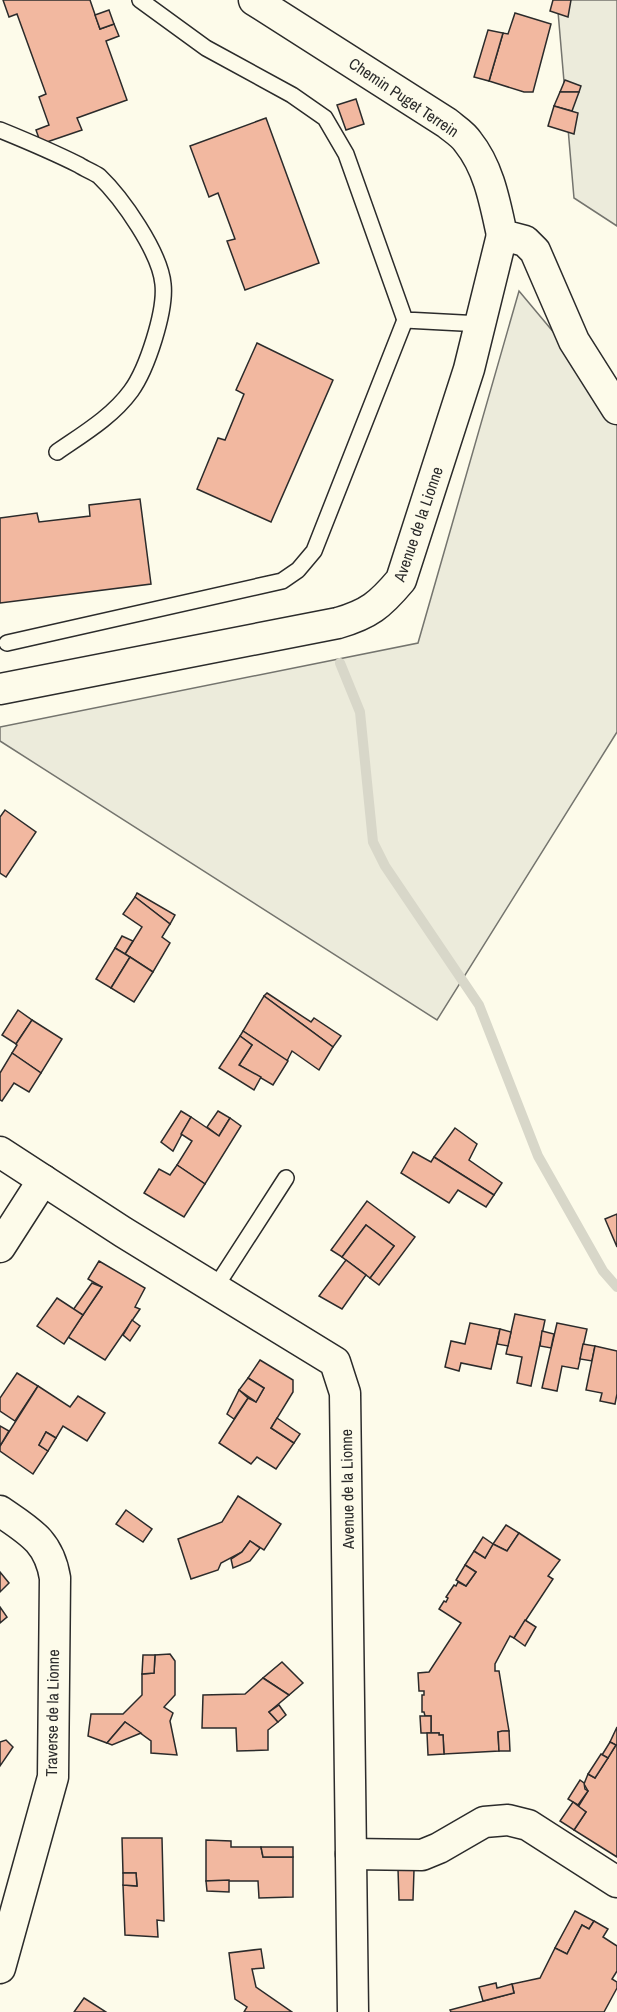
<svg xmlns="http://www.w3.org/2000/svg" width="617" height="2012" viewBox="0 0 617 2012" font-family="'Archivo Narrow',sans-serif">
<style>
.green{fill:#ecebdb;stroke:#74746e;stroke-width:1.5}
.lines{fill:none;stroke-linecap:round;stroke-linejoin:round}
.stream{stroke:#d8d7c9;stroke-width:10}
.building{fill:#f2b8a0;stroke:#2b2b2b;stroke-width:1.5}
.lane-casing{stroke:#2b2b2b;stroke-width:18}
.street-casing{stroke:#2b2b2b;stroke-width:33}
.lane{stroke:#fdfbea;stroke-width:15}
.street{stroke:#fdfbea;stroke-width:30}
.labels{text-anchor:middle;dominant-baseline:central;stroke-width:4.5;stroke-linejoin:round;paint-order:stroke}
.street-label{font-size:16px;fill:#2b2b2b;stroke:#fdfbea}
</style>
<rect width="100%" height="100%" fill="#fdfbea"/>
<g class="green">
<polygon points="557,0 617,0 617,226 574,198"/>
<polygon points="519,291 617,408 617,732 437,1020 0,741 0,727 418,643"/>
</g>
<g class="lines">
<polyline class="stream" points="340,663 360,712 373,842 385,866 479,1005 538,1156 603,1271 617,1287"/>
</g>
<g class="building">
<polygon points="3,0 90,0 100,29 114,24 119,36 106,41 127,100 77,118 82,130 41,144 36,130 49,125 39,97 46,94 17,14 9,17"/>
<polygon points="553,0 571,0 568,17 550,11"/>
<polygon points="109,10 114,24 100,29 95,15"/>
<polygon points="515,13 551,24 533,92 524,92 489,81 503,33 508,34"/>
<polygon points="488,30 503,33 489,81 474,77"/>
<polygon points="565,80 581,86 579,92 560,92"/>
<polygon points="560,92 579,92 572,111 554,106"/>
<polygon points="356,99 364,124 346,130 337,105"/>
<polygon points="554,106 578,113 574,134 548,126"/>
<polygon points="266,118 319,263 245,290 227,241 235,239 218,193 209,197 190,146"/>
<polygon points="257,343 333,380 271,522 197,489 218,438 225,440 244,394 236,390"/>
<polygon points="140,499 151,584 0,603 0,518 37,513 39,522 90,516 89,505"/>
<polygon points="5,810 36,832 6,877 0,873 0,817"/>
<polygon points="137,893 175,915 170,924 135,897"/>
<polygon points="135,897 170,924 162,937 170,943 153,972 125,954 142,927 123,914"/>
<polygon points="122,936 133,941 125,954 115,948"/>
<polygon points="115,948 130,957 111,988 96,979"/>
<polygon points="130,957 153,972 134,1002 111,988"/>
<polygon points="267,993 311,1022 314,1018 341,1036 333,1047 264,996"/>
<polygon points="264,996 333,1047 319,1070 292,1051 287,1061 243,1031"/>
<polygon points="18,1010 32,1020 16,1044 2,1035"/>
<polygon points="32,1020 62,1039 41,1073 12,1053 17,1045 16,1044"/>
<polygon points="243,1031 288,1061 273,1085 239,1065 252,1045 240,1036"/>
<polygon points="240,1036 252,1045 239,1065 261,1077 254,1090 219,1068"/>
<polygon points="12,1053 41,1073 29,1092 14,1083 2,1101 0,1100 0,1073"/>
<polygon points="181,1111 191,1117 173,1151 161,1142"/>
<polygon points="218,1111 230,1118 219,1136 207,1127"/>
<polygon points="191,1117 219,1136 230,1118 241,1126 205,1184 177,1165 192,1141 181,1134"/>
<polygon points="455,1128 477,1144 469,1160 502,1183 494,1195 434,1157"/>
<polygon points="413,1152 431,1162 434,1157 494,1195 486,1207 458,1190 449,1203 401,1173"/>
<polygon points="177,1165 205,1184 184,1217 144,1193 159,1169 170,1175"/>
<polygon points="367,1201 415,1237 379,1285 370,1278 394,1246 366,1225 342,1257 331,1250"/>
<polygon points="617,1214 617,1247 605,1219"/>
<polygon points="366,1225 394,1246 370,1278 342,1257"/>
<polygon points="346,1260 366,1275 342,1309 319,1296"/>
<polygon points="99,1261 145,1288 135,1307 140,1309 105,1360 68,1337 102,1287 88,1279"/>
<polygon points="92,1283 102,1287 83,1315 73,1310"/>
<polygon points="57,1298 83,1315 64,1344 37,1326"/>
<polygon points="515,1314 545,1320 531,1386 517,1383 522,1357 506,1354"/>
<polygon points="132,1320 140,1326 130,1341 123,1335"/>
<polygon points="470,1323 500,1329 491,1369 461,1363 459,1371 445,1367 451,1341 465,1344"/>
<polygon points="557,1323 587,1329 578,1369 562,1366 557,1391 542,1388"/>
<polygon points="500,1329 511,1332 508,1346 497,1344"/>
<polygon points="542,1331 554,1334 551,1348 540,1346"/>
<polygon points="583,1344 595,1346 592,1361 580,1359"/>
<polygon points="595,1346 617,1351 617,1394 615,1404 600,1401 602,1393 586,1390"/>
<polygon points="260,1360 293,1380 293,1392 271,1428 294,1443 276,1469 257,1457 251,1464 219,1443 248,1398 256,1402 264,1388 248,1378"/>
<polygon points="17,1373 38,1386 15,1421 0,1411 0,1398"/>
<polygon points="248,1378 264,1388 256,1402 239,1390"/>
<polygon points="38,1386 70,1407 78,1396 105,1413 87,1441 63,1426 56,1438 46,1432 39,1445 48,1451 33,1474 0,1451 0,1446"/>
<polygon points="239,1390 248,1398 234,1419 227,1414"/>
<polygon points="277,1418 300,1434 294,1443 271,1428"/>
<polygon points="0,1426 9,1431 0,1446"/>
<polygon points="46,1432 56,1438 48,1451 39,1445"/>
<polygon points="238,1496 281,1524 264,1550 250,1541 242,1552 221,1563 218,1570 191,1579 178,1539 222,1522"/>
<polygon points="126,1510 152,1529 143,1542 116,1524"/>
<polygon points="506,1525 519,1533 507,1551 493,1544"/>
<polygon points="519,1533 560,1560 548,1576 553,1579 514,1638 510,1636 495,1664 495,1671 499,1671 509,1731 498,1732 499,1751 444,1754 443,1735 439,1735 439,1733 431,1733 431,1716 425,1716 424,1712 422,1712 422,1695 424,1695 424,1691 419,1691 418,1673 429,1672 461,1623 439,1609 444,1601 446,1602 448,1598 446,1597 454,1585 456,1586 458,1582 466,1586 476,1572 465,1565 474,1551 485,1558 493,1544 507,1551"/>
<polygon points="483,1537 493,1544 485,1558 474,1551"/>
<polygon points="250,1541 260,1548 250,1561 233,1568 231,1559 242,1552"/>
<polygon points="465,1565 476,1572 466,1586 456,1580"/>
<polygon points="0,1572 9,1583 0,1592"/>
<polygon points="0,1607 7,1617 0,1623"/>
<polygon points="525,1620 536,1627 525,1646 514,1638"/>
<polygon points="170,1654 175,1661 175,1695 164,1707 173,1713 170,1721 177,1755 151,1753 151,1741 125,1722 107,1743 88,1736 91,1714 123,1714 142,1695 142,1674 154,1673 155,1655"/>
<polygon points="143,1655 155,1655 154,1673 142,1674"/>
<polygon points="282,1662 303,1683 289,1695 263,1678"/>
<polygon points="263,1678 289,1695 269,1712 278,1722 268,1730 268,1750 237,1751 236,1728 202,1728 203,1695 245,1694"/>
<polygon points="279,1705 286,1715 278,1722 269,1712"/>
<polygon points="420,1716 431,1716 431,1733 421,1733"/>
<polygon points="125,1722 141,1733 112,1745 107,1743"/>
<polygon points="617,1727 617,1857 574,1830 586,1812 578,1807 588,1791 584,1784 588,1774 595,1778 616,1745 610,1742"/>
<polygon points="502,1731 509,1731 510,1751 499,1751 498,1732"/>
<polygon points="427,1733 439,1733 439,1735 443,1735 444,1754 428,1755"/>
<polygon points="6,1740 13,1747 0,1766 0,1742"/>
<polygon points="610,1742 616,1745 608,1758 602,1755"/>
<polygon points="601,1754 608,1758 595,1778 588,1774"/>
<polygon points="580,1780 584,1783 585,1789 588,1791 578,1805 568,1799"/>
<polygon points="573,1802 586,1812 574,1830 560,1821"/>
<polygon points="122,1838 162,1838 164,1921 157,1920 158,1937 125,1935 123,1885 137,1886 136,1873 123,1873"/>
<polygon points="206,1840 231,1841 231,1847 261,1847 263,1857 293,1857 293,1897 259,1898 258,1881 206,1881"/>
<polygon points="261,1847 293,1847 293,1857 263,1857"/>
<polygon points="398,1869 414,1870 413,1900 399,1900"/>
<polygon points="123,1873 136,1873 137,1886 123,1885"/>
<polygon points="229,1880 229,1892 207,1891 206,1881"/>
<polygon points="575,1911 594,1921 589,1929 582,1925 567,1954 555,1948"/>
<polygon points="594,1921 608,1929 603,1937 617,1946 617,1971 612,1979 617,1982 617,1988 604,2012 451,2012 450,2010 514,1993 512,1984 540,1978 555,1948 567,1954 582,1925 589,1929"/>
<polygon points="261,1949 264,1968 252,1969 256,1987 292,2012 244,2012 247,2007 235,1999 229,1953"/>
<polygon points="496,1983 497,1988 512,1984 514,1993 483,2001 479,1987"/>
<polygon points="84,1998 106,2012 74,2012"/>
</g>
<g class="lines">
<g class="lane-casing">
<g id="lane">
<polyline points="140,0 206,48 292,95 325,118 346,154 405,320 481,324"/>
<path d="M0,130c27,11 53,22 79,35 6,4 14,7 20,11 23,22 61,76 64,108 3,27 -16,85 -32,107 -19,26 -48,43 -74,61"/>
<polyline points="7,643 282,581 298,570 314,551 405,320"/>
<polyline points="215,1288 286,1178"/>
</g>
</g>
<g class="street-casing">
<g id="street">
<path d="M254,0l193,123c7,6 16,11 21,19 21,26 27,61 34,93l23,6 10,10 39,90 43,68"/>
<path d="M0,689l338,-66c31,-9 42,-18 63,-43l68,-211 33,-134"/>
<polyline points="0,1152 123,1232 335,1362 345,1393 353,2012"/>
<polyline points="0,1247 43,1180"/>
<path d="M0,1511c29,20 49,30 55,67l-2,199 -53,191"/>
<polyline points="351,1854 422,1855 439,1848 484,1822 508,1820 528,1825 617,1882"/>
</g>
</g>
<use href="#lane" class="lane"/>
<use href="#street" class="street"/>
</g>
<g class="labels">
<g class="street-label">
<text transform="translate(404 97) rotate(34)">Chemin Puget Terrein</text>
<text transform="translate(418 524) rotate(-71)">Avenue de la Lionne</text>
<text transform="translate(347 1489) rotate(-91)">Avenue de la Lionne</text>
<text transform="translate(52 1713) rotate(-89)">Traverse de la Lionne</text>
</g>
</g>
</svg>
